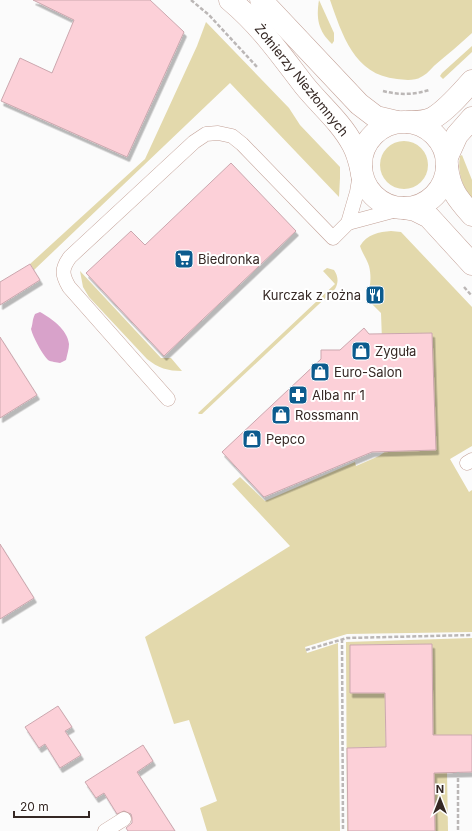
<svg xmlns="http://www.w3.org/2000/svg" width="472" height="831" viewBox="0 0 472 831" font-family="Inter,sans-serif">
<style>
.green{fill:#e3d9ac}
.water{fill:#d8a2ca}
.building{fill:#fcd0d8;stroke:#cba7ae;filter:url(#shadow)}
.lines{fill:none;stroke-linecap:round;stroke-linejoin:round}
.lane-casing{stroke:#c3a197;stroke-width:15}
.secondary-casing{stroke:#c3a197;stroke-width:23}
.path{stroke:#bbb7b6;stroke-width:2.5;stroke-dasharray:4 2;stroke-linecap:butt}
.lane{stroke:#fff;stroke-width:14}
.secondary{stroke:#fff;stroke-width:22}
.labels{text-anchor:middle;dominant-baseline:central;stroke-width:4;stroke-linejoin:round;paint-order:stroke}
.street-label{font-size:13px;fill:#352824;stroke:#fff}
.poi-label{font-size:13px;fill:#352824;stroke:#fff;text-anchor:start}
</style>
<defs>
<filter id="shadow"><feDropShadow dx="2.5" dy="4.5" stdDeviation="0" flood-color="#0004"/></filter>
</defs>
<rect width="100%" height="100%" fill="#fbfbfb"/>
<g class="green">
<path d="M319,0l15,33v8l-2,3c-14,-13 -16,-26 -13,-44z"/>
<path d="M330,0h142v33c-12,11 -25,22 -37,32 -4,4 -9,10 -14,12 -6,4 -17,3 -24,2 -43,-4 -55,-45 -67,-79z"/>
<polygon points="206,22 289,108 300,125 340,167 340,178 339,197 230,83 34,270 30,264 145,159 197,46"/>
<polygon points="472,46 472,52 443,79 440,76 442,73"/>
<circle cx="404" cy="165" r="24"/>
<path d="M462,155l10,25v19c-10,-12 -15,-28 -12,-43z"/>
<path d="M391,231l10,1 71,75v139l-22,13 19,33 3,-2v142l-125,2 -42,13 2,6 31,-10 2,188h-133l-7,-23 17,-7 -28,-81 -15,4 -29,-87 145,-91 -58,-62 8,-7 25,24 90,-39 1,4 23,-10 7,-5 -5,-138 -14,-14c3,-12 5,-21 2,-33 -2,-7 -7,-13 -9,-20 7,-12 19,-14 31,-15z"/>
<path d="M327,268l7,2c4,6 5,12 1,19l-133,125h-3l-1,-1 137,-129 -12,-13z"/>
<path d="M80,271l81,87h10l11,13c-14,0 -24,-3 -35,-12l-58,-62 -6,-10z"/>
<polygon points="472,638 472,735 433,735 432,644 350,645 350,693 385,693 386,747 347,748 348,831 347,831 346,642"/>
<polygon points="447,772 448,831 435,831 434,773"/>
</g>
<path class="water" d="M40,312c12,7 27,17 29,32 0,5 -2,11 -3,16l-6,3c-3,-1 -9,-1 -12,-3 -6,-6 -15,-23 -17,-31 2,-5 1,-9 4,-15z"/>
<g class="building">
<polygon points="33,0 150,0 184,32 127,157 1,101 20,58 52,73 74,20"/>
<polygon points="231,163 296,231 164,356 86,273 131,231 145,245"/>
<polygon points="30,264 40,280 0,305 0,282"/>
<polygon points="364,328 369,334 432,333 436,450 372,452 264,497 222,452 321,359 321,350 340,350"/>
<polygon points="0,337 37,395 0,418"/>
<polygon points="0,544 34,598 0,619"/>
<polygon points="432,644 433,735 472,735 472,772 434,773 435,831 348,831 347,748 386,747 385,693 350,693 350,645"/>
<polygon points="58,706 72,727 65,731 81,755 60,768 45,744 39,748 25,727"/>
<polygon points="143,745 153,761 137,772 175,831 128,831 126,828 132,823 132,818 131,814 124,811 117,814 104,793 96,798 85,782"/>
</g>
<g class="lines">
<g class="lane-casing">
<g id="lane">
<polyline points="348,223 404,208"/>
<path d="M168,399l-99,-112c-7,-12 -8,-18 1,-30l124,-115 12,-8 12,-1 14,3 10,8 91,94 15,-15 9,-31 4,-24"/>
<polyline points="467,463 472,460"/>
<polyline points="105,831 124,819"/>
</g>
</g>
<g class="secondary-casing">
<g id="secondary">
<path d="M230,0c31,26 50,54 74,85 16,20 37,37 49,60 4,7 6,15 8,23"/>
<polyline points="261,0 359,104 376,117 397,122"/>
<circle cx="404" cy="165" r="43"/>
<path d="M409,122c8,0 16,0 24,-4 14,-8 28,-25 39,-37"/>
<polyline points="447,157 457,135 472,118"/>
<path d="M447,167c3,23 10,31 25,48"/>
<polyline points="404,208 415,210 429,217 472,264"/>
</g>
</g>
<g class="path">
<polyline points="191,0 209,15 258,68"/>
<path d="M383,91c15,4 31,4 46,-1"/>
<polyline points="464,287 472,296"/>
<polyline points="342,639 343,831"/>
<polyline points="306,650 347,638 472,635"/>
<polyline points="458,772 458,831"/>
</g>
<use href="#lane" class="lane"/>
<use href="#secondary" class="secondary"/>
</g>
<defs>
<g id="supermarket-square" transform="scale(1)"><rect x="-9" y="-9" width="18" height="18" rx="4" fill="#0c5b8e" stroke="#fff"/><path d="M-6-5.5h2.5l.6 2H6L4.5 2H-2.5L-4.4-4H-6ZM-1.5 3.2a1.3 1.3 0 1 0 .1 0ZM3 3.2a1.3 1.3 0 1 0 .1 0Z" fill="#fff"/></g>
<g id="restaurant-square" transform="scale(1)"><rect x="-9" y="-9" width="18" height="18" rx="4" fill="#0c5b8e" stroke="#fff"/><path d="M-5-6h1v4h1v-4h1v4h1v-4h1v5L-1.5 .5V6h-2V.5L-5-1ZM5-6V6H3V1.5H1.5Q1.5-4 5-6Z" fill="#fff"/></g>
<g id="shop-square" transform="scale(1)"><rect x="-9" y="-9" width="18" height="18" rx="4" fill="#0c5b8e" stroke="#fff"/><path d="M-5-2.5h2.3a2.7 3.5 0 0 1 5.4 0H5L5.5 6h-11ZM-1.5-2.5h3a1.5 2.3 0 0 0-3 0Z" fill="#fff"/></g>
<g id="pharmacy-square" transform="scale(1)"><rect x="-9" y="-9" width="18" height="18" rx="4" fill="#0c5b8e" stroke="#fff"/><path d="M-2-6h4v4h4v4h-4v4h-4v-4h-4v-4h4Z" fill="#fff"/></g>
</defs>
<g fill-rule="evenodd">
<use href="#supermarket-square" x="184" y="259"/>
<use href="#restaurant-square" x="375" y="295"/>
<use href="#shop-square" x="361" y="351"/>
<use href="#shop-square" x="320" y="372"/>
<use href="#pharmacy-square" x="298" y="395"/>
<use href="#shop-square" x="281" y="415"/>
<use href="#shop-square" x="252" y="439"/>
</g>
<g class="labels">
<g class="street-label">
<text transform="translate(302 80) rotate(51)">Żołnierzy Niezłomnych</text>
</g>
<g class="poi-label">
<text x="198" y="259">Biedronka</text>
<text x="361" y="295" text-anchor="end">Kurczak z rożna</text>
<text x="375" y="351">Zyguła</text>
<text x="334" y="372">Euro-Salon</text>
<text x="312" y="395">Alba nr 1</text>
<text x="295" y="415">Rossmann</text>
<text x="266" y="439">Pepco</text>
</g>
</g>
<g transform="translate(440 799)" stroke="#ffffff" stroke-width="3" paint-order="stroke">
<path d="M0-3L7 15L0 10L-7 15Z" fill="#352824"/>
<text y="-6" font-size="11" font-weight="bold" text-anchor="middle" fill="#352824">N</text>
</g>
<path d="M14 811v6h75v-6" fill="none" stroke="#352824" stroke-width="2"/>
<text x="20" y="811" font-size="12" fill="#352824" stroke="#ffffff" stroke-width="3" paint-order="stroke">20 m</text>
</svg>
